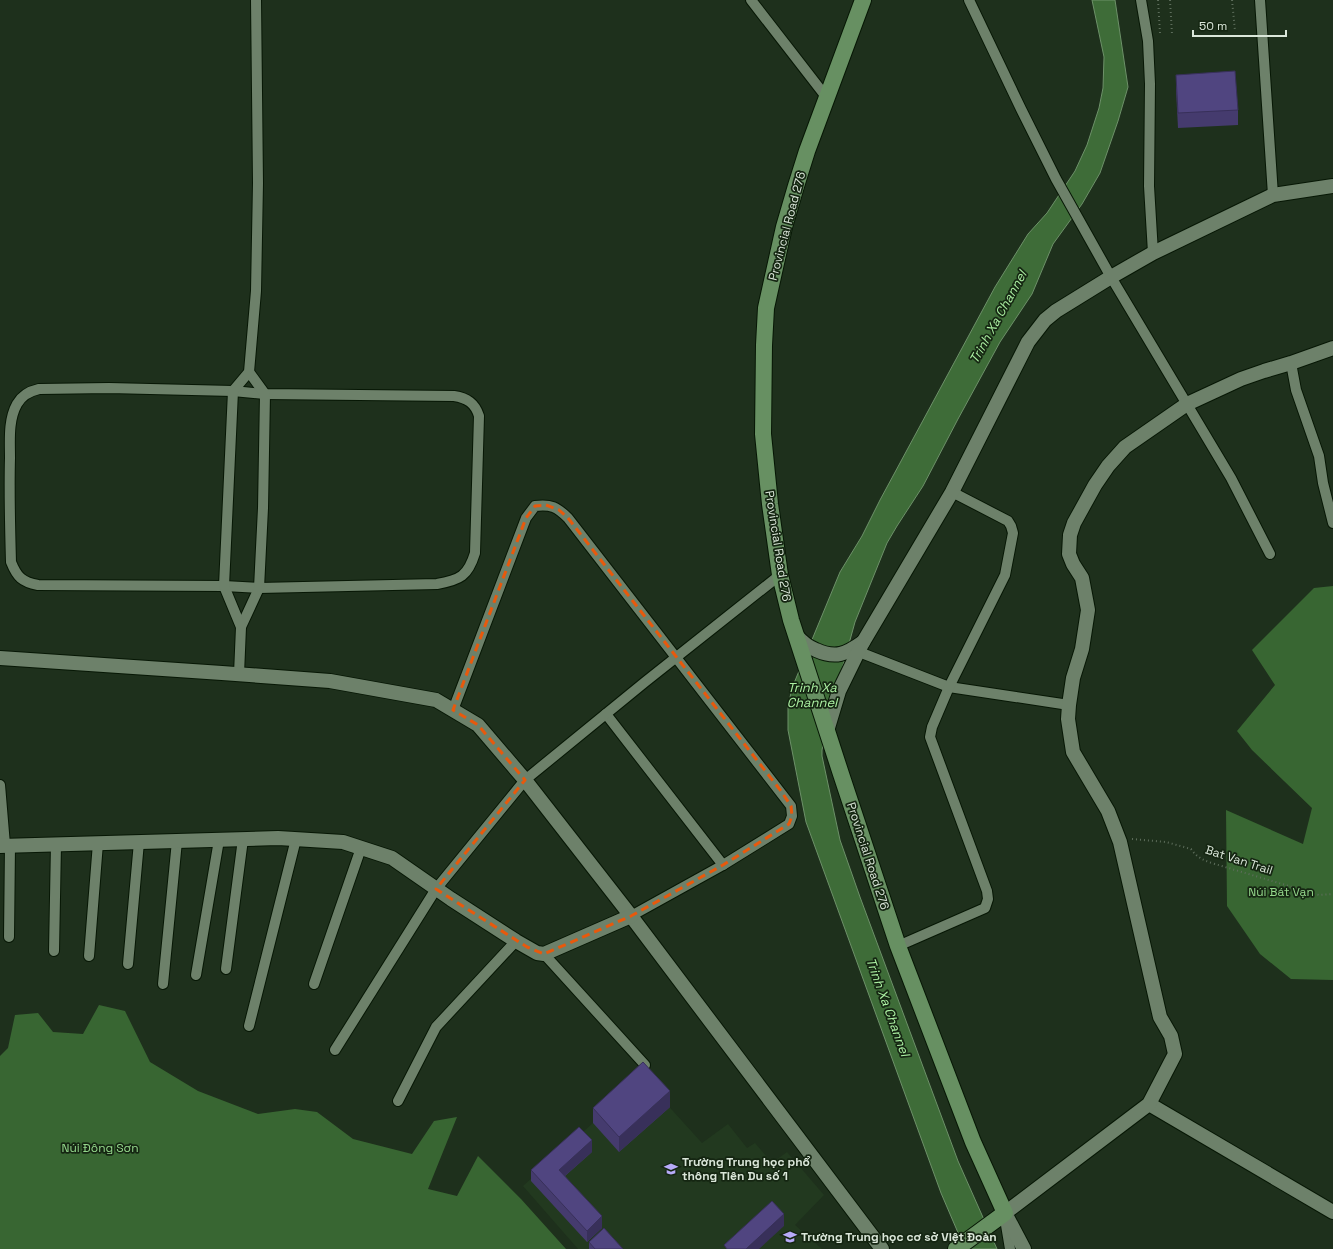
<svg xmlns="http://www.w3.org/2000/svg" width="1333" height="1249" viewBox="0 0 1333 1249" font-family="'Space Grotesk',sans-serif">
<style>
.built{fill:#22391f}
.forest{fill:#386632}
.water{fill:#3e6c38;stroke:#6d9169}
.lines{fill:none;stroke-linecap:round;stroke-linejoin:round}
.street-casing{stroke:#071705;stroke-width:12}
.secondary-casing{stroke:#071705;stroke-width:16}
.primary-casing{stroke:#071705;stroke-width:18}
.path{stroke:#5d6d5b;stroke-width:2;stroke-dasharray:1 3;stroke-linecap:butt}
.street{stroke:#6d816a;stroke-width:10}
.secondary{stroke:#6d816a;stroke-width:14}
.primary{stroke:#679062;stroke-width:16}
.wall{fill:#453b6e}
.shaded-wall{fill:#38305a}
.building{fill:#504580;stroke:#38305a}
.marked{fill:none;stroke:#e8590c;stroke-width:3;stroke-dasharray:8 5;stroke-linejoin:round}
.labels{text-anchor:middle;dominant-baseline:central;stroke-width:3.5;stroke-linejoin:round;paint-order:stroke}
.street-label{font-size:12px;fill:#dbe7da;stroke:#152612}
.park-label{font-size:12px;fill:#95d88c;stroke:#152612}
.poi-label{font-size:12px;font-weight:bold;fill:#dbe7da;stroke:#152612;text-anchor:start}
.water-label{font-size:13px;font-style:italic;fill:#acf1a3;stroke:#152612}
</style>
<rect width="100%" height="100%" fill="#1e301c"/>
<polygon class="built" points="643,1078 702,1143 728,1124 747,1148 755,1143 772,1163 787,1152 824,1195 795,1225 822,1249 578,1249 523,1186"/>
<g class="forest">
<polygon points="1333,586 1333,980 1291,979 1260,954 1227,906 1226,810 1303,844 1312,808 1252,750 1237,731 1275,685 1252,650 1314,588"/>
<polygon points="99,1005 125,1011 150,1062 198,1091 258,1114 295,1109 317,1112 353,1139 412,1154 434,1121 457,1117 428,1189 457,1196 478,1156 521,1199 566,1249 0,1249 0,1056 8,1048 15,1015 38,1013 53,1032 83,1034"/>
</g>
<polygon class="water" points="1092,0 1115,0 1128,87 1118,121 1100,173 1082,204 1053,244 1032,294 1000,342 958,419 923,486 897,526 887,543 855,622 832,705 822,750 822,756 840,840 860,897 958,1161 997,1249 965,1249 941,1193 806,822 788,730 788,707 792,688 840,572 862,536 880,500 995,287 1028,234 1047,213 1075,171 1087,145 1099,108 1103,88 1104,57"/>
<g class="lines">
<g class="street-casing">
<g id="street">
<polyline points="751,0 827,98"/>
<polyline points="969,0 1021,109 1056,179 1111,277 1231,478 1270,554"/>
<polyline points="1141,0 1148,41 1150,84 1149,186 1153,253"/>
<polyline points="1260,0 1273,195"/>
<polyline points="1291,363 1296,390 1319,456 1323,483 1333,523"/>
<path d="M109,388l124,3 32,3 189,2c13,2 21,7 25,20l-4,137c-7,23 -15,27 -38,31l-178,4 -35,-2 -186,-1c-16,-3 -21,-8 -27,-23 -1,-35 -2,-69 -1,-104 0,-17 -2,-38 7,-54 5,-9 13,-13 22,-15z"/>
<polyline points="241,627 259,588 263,508 265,394 249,372"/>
<polyline points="859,652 949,687 1069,705"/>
<polyline points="239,674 241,627 224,586 233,391 249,372 256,291 258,183 256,0"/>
<path d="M453,710l73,-192 9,-12c16,-2 22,1 33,12l223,288 1,10 -3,8 -66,41 -92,51"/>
<polyline points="606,714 723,865"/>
<polyline points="0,785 5,845"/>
<polyline points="9,937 10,845"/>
<polyline points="898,946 985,908 988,899 987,891 930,737 932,727 949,687 1005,575 1013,533 1011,526 1008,521 952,492"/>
<polyline points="54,951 56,844"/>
<polyline points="544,954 645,1065"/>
<polyline points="89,956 98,843"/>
<polyline points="128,964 139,842"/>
<polyline points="226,969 243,839"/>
<polyline points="196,975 219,840"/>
<polyline points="163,984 177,841"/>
<polyline points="314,984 361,848"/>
<polyline points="249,1026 296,839"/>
<polyline points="335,1050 436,889 525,780 645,682 780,575"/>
<polyline points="398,1101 436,1027 516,941"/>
<polyline points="1005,1219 1010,1249"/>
</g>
</g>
<g class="secondary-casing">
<g id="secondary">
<path d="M796,635c6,7 12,12 20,15 20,9 30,4 47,-8"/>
<polyline points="0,658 222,673 330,681 436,700 478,725 525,780 631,916 882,1249"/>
<polyline points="827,731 839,691 862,644 952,492 1028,342 1045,320 1056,311 1111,277 1153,253 1273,195 1333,186"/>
<polyline points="0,846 278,838 343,842 392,858 451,899 516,941 537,953 544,954 631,916"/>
<polyline points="1149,1104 1333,1212"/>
<polyline points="1024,1249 1005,1213 1149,1104 1175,1054 1171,1036 1160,1017 1120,842 1108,811 1073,752 1068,719 1069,705 1073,678 1082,649 1088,610 1082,578 1073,564 1069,554 1070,535 1074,523 1095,485 1108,466 1125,447 1187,404 1241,379 1264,371 1291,363 1333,348"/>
</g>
</g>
<g class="primary-casing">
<polyline id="primary" points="863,0 807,151 796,186 784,227 766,308 764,345 763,434 770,504 780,575 791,620 841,774 898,946 973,1142 1005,1213 956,1249"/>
</g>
<g class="path">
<polyline points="1158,0 1160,33"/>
<polyline points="1170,0 1172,34"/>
<polyline points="1232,0 1235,31"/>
<path d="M1132,839l34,3 25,7c6,9 14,12 24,15l104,31 14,-1"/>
</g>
<use href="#street" class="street"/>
<use href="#secondary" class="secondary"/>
<use href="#primary" class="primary"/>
</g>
<g class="wall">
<polygon points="1176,75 1238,110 1238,125 1178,128 1176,90"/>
<polygon points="670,1107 619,1152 593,1123 593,1108"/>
<polygon points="592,1152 565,1176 602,1228 587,1242 531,1181 531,1170"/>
<polygon points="589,1242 623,1249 589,1249"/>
</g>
<g class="shaded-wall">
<polygon points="670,1091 670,1107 619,1152 619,1137"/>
<polygon points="592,1140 592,1152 559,1181 559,1170"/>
<polygon points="784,1214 784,1226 759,1249 746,1249"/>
<polygon points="602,1216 602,1228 587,1242 587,1231"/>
</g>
<g class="building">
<polygon points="1235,71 1238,110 1178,113 1176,75"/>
<polygon points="643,1062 670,1091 619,1137 593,1108"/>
<polygon points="579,1127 592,1140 559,1170 602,1216 587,1231 531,1170"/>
<polygon points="772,1201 784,1214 746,1249 727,1249 724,1245"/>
<polygon points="604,1228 623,1249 595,1249 589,1242"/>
</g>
<path class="marked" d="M546,505l13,5 9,8 213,273 10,15 1,10 -3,8 -66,41 -92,51 -87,38 -17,-7 -91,-58 89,-109 -47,-55 -25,-15 73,-192 9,-12z"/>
<defs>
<g id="school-bare" transform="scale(1.08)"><path d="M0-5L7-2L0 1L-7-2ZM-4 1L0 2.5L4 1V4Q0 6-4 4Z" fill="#b7abf8" stroke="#152612" stroke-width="2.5" paint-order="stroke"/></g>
</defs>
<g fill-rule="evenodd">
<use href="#school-bare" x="671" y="1169"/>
<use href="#school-bare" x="790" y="1237"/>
</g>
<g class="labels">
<g class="street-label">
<text transform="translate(787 226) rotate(-75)">Provincial Road 276</text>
<text transform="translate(778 546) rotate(81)">Provincial Road 276</text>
<text transform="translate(868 856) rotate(72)">Provincial Road 276</text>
<text transform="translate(1239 860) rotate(18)">Bat Van Trail</text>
</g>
<g class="park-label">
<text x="1281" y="892">Núi Bát Vạn</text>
<text x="100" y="1148">Núi Đông Sơn</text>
</g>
<g class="poi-label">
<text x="682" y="1162">Trường Trung học phổ<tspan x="682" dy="14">thông Tiên Du số 1</tspan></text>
<text x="801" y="1237">Trường Trung học cơ sở Việt Đoàn</text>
</g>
<g class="water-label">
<text transform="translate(998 317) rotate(-61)">Trinh Xa Channel</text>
<text x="812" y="687">Trinh Xa<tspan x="812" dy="15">Channel</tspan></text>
<text transform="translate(888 1007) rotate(70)">Trinh Xa Channel</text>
</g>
</g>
<path d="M1193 30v6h93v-6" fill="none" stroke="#dbe7da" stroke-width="2"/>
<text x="1199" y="30" font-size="12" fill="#dbe7da" stroke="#152612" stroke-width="3" paint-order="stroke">50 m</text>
</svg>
